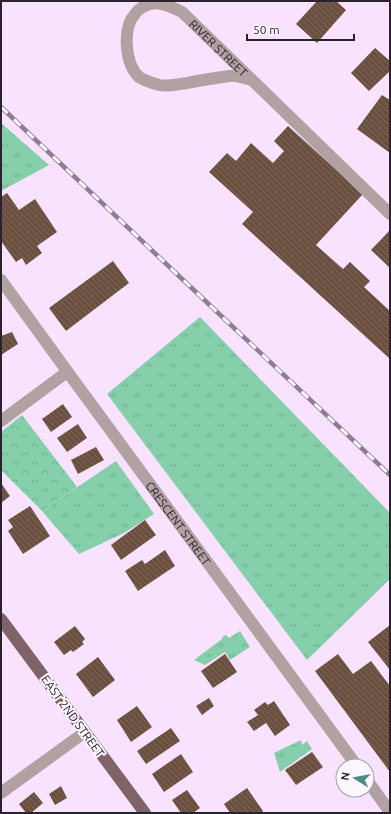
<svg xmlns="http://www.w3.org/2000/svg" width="391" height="814" viewBox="0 0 391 814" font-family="Ubuntu,sans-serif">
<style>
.grass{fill:url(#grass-tufts)}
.forest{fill:url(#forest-crowns)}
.building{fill:url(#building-back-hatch)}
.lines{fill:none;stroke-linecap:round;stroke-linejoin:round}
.street{stroke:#b1a1a3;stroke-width:12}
.primary{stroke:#806368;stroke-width:12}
.rail-casing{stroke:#8d7f91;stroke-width:4.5}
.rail{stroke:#fbf7fc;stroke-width:3;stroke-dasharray:9;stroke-linecap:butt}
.labels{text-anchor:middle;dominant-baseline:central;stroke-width:4;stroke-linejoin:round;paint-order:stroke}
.street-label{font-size:12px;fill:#2a232d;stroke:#fbf7fc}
</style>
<defs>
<pattern id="grass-tufts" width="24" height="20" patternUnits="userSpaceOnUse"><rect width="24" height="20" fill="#85cfaa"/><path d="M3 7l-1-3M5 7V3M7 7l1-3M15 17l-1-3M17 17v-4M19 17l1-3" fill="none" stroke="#73b193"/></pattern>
<pattern id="forest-crowns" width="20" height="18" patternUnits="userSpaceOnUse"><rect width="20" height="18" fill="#85cfaa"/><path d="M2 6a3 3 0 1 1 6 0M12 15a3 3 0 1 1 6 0" fill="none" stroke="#73b193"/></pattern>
<pattern id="building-back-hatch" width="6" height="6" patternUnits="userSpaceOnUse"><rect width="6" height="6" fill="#6b5040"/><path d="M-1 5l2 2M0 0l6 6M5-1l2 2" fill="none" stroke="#7c665a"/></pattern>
</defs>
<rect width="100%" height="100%" fill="#f8e2fe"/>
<g class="grass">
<polygon points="1,123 49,165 1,191"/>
<polygon points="200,317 390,513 390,579 307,660 107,394"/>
<polygon points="116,461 154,514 124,533 79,554 42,511"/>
<polygon points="240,631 250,647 230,660 225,652 205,665 194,660 222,639 222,637 226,635 229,638"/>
<polygon points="301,740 302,745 307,741 312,749 280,772 274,753"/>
</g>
<polygon class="forest" points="22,415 77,487 42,511 1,470 1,432"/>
<g class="building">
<polygon points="317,1 336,1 346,10 317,43 296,24"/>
<polygon points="375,48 390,61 390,71 369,91 351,73"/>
<polygon points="382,95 390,100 390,153 357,129"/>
<polygon points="288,126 363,194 316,245 343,269 350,262 370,281 364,287 390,311 390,359 242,224 253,212 209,172 227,153 236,161 251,143 273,163 284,151 274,141"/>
<polygon points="7,193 19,210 35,199 57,232 37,246 42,253 26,265 22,258 16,262 1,241 1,197"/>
<polygon points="390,230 390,268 371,250"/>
<polygon points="113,261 129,283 66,331 49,308"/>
<polygon points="12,332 18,344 1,355 1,336"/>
<polygon points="63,404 72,417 51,432 42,419"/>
<polygon points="78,424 87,438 67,452 57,438"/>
<polygon points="96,447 104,460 78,474 71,460"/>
<polygon points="1,483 10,496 1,503"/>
<polygon points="30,506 50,536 23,554 8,531 13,527 8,520"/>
<polygon points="145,520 156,535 121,560 111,545"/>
<polygon points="165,550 175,566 138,591 125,571 142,560 145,564"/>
<polygon points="390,625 390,670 368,642"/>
<polygon points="75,626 85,639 82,642 84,644 73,652 71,650 64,655 54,642"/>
<polygon points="225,654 237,672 213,688 201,671"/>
<polygon points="338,654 353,674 371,661 390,686 390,772 315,671"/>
<polygon points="98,657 115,680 93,697 76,674"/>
<polygon points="209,698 214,706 202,715 196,706"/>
<polygon points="274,701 290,725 275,736 266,723 254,731 247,722 258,715 254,710 265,702 268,705"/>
<polygon points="137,706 152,727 131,742 117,720"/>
<polygon points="171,728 180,741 146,764 137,751"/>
<polygon points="312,752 323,767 296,785 285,770"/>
<polygon points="181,754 193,772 164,792 152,774"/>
<polygon points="61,786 67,798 55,805 49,794"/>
<polygon points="247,788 263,811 261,813 230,813 224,804"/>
<polygon points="187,790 200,808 193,813 181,813 172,800"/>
<polygon points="34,792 43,803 31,813 26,813 19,804"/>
</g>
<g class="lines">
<g class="street">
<path id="s1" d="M252,80l-16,-4h-7c-14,2 -28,4 -42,7 -9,1 -20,4 -28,2 -7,-2 -14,-4 -20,-8 -14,-13 -17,-49 -4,-63 3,-5 10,-9 15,-10 10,-3 24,4 32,8l208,202"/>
<path id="s2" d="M1,280l74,102 282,384"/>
<polyline points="1,421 67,372"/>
<polyline points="367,780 390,812"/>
<polyline points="1,793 85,732"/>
</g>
<polyline class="primary" points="1,619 145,813"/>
<g class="rail-casing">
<polyline id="rail" points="1,107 180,277 390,475"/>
</g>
<use href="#rail" class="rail"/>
</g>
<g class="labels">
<g class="street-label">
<text stroke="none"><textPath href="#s1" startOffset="287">RIVER STREET</textPath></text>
<text stroke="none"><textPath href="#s2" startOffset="301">CRESCENT STREET</textPath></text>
<text transform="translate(73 716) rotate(54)">EAST 2ND STREET</text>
</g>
</g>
<rect width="391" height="814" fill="none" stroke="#2a232d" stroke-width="4"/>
<g transform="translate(355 778) rotate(281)"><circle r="19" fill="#fbf7fc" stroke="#a7a2a9"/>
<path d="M0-3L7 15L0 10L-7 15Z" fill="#488e86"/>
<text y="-6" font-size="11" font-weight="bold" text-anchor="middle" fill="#2a232d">N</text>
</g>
<path d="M247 34v6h107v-6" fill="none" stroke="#2a232d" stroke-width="2"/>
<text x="253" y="34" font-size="12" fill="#2a232d" stroke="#fbf7fc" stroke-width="3" paint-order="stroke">50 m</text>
</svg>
